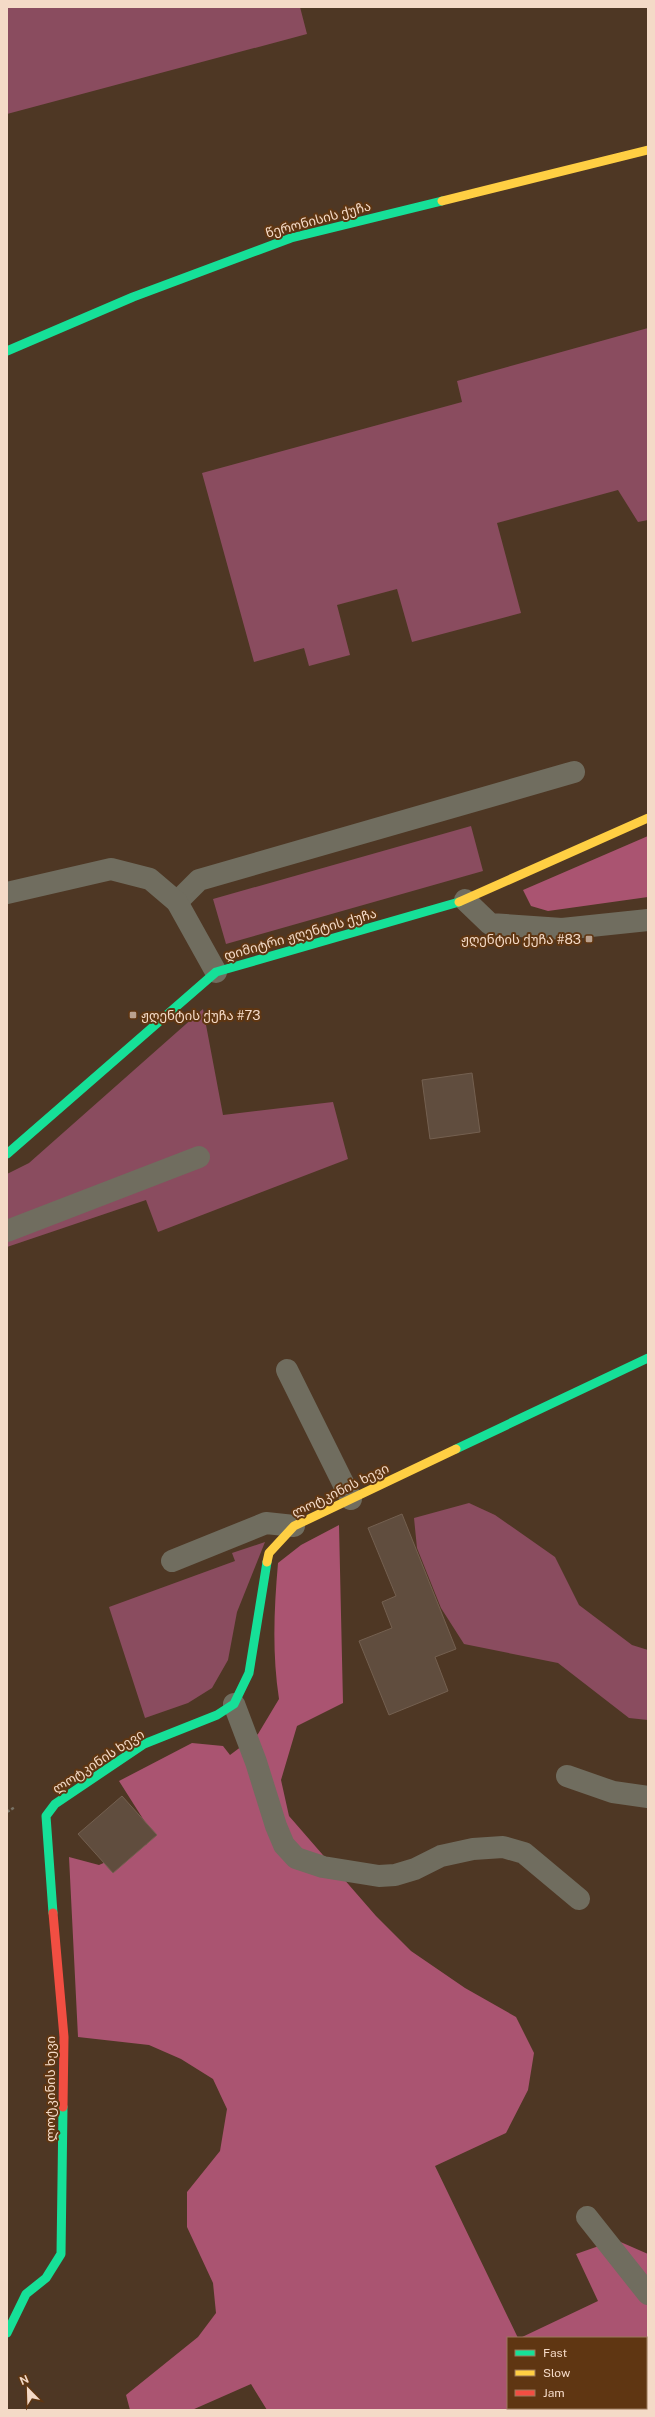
<svg xmlns="http://www.w3.org/2000/svg" width="655" height="2417" viewBox="0 0 655 2417" font-family="'Public Sans','Noto Sans Georgian',sans-serif">
  <style>
    .green { fill: #8a4c5f }
    .forest { fill: #aa5471 }
    .building { fill: #604d3e; stroke: #746050 }
    .lines { fill: none; stroke-linecap: round; stroke-linejoin: round }
    .path { stroke: #777265; stroke-width: 2.5; stroke-dasharray: 3 2; stroke-linecap: butt }
    .lane { stroke: #706d5f; stroke-width: 22 }
    .street { stroke: #706d5f; stroke-width: 22 }
    .fast { stroke: #16e098; stroke-width: 9 }
    .slow { stroke: #ffcf43; stroke-width: 9 }
    .jam { stroke: #f24e42; stroke-width: 9 }
    .poi-dot { fill: #baa18e; stroke: #5f3612; stroke-width: 1.5 }
    .labels { text-anchor: middle; stroke-width: 4; stroke-linejoin: round; paint-order: stroke }
    .street-label { font-size: 13px; fill: #f4dac7; stroke: #5f3612 }
    .poi-label { font-size: 13px; fill: #f4dac7; stroke: #5f3612; text-anchor: end }
  </style>
  <rect width="100%" height="100%" fill="#4e3724"/>
  <path class="green" d="M7 7H300L307 34 7 114Z
    M648 328V520L638 522 618 490 497 523 521 613 412 642 397 589 337 605 350 655 309 666 304 648 254 662 202 473 462 402 457 381Z
    M471 826 483 871 226 944 213 899Z
    M203 1009 223 1115 333 1102 348 1159 158 1232 146 1200 7 1247V1174L29 1163Z
    M469 1503 495 1515 555 1557 579 1605 632 1645 648 1650V1720L629 1718 558 1663 464 1644 441 1608 417 1548 414 1518Z
    M265 1542 237 1612 228 1660 212 1688 188 1703 145 1718 109 1607 235 1561 232 1553Z"/>
  <path class="forest" d="M648 836V897L548 911 531 906 523 890Z
    M339 1525 343 1703 297 1726 281 1780 289 1816 376 1916 411 1951 465 1988 516 2017 534 2053 528 2090 506 2133 435 2166 518 2338H508V2408H646V2338H520L598 2301 576 2254 616 2240 648 2254V2410H267L251 2384 192 2410H130L126 2395 198 2337 216 2313 213 2283 187 2227V2192L220 2151 227 2109 213 2079 181 2059 149 2045 78 2037 69 1857 99 1865 147 1844 145 1822 119 1781 192 1743 223 1746 230 1755 258 1734 279 1699C272 1653 274 1609 278 1563L301 1545Z"/>
  <path class="building" d="M472 1073 480 1132 430 1139 422 1080Z
    M402 1514 456 1649 435 1657 448 1691 389 1715 359 1641 392 1628 382 1602 396 1596 368 1528Z
    M122 1796 157 1835 113 1873 78 1834Z"/>
  <g class="lines">
    <path class="path" d="M7 1812 15 1807"/>
    <path class="lane" d="M177 902 199 880 574 772
      M7 1231 199 1157
      M287 1370 351 1499
      M172 1561 266 1523 294 1526
      M234 1704 256 1762 276 1826 284 1845 296 1858 323 1867 379 1876 395 1875 415 1869 441 1856 473 1849 503 1847 524 1853 579 1899
      M567 1776 613 1792 648 1797
      M587 2217 648 2294"/>
    <path class="street" d="M7 893 111 869 150 879 177 902 216 972
      M465 900 490 924 562 929 648 920"/>
    <path class="fast" d="M7 351 133 297 291 238 442 201
      M7 1154 216 972 459 902
      M456 1449 648 1358
      M53 1913 46 1816 55 1804 144 1744 217 1715 234 1704 249 1673 267 1562
      M7 2333 26 2294 46 2278 61 2254 63 2107"/>
    <path class="slow" d="M442 201 648 150
      M459 902 648 818
      M267 1562 269 1553 294 1526 456 1449"/>
    <path class="jam" d="M53 1913 64 2037 63 2107"/>
  </g>
  <g class="poi-dot">
    <rect x="585" y="935" width="8" height="8" rx="2"/>
    <rect x="129" y="1011" width="8" height="8" rx="2"/>
  </g>
  <g class="labels">
    <g class="street-label">
      <text transform="translate(318 219) rotate(-15)" y="5">წერონისის ქუჩა</text>
      <text transform="translate(300 934) rotate(-16)" y="5">დიმიტრი ჟღენტის ქუჩა</text>
      <text transform="translate(340 1490) rotate(-26)" y="5">ლოტკინის ხევი</text>
      <text transform="translate(98 1761) rotate(-33)" y="5">ლოტკინის ხევი</text>
      <text transform="translate(50 2089) rotate(-90)" y="5">ლოტკინის ხევი</text>
    </g>
    <g class="poi-label">
      <text x="581" y="944">ჟღენტის ქუჩა #83</text>
      <text x="141" y="1020" text-anchor="start">ჟღენტის ქუჩა #73</text>
    </g>
  </g>
  <rect width="655" height="2417" fill="none" stroke="#f4dac7" stroke-width="16"/>
  <rect x="507" y="2337" width="140" height="72" fill="#5f3612" stroke="#9b785a"/>
  <rect x="515" y="2350" width="20" height="6" fill="#16e098" stroke="#9b785a"/>
  <text x="543" y="2357" font-size="12" fill="#f4dac7">Fast</text>
  <rect x="515" y="2370" width="20" height="6" fill="#ffcf43" stroke="#9b785a"/>
  <text x="543" y="2377" font-size="12" fill="#f4dac7">Slow</text>
  <rect x="515" y="2390" width="20" height="6" fill="#f24e42" stroke="#9b785a"/>
  <text x="543" y="2397" font-size="12" fill="#f4dac7">Jam</text>
  <g transform="translate(28 2389) rotate(337)" stroke="#5f3612" stroke-width="3" paint-order="stroke">
  <path d="M0-3L7 15L0 10L-7 15Z" fill="#f4dac7"/>
  <text y="-6" font-size="11" font-weight="bold" text-anchor="middle" fill="#f4dac7">N</text>
  </g>
</svg>
